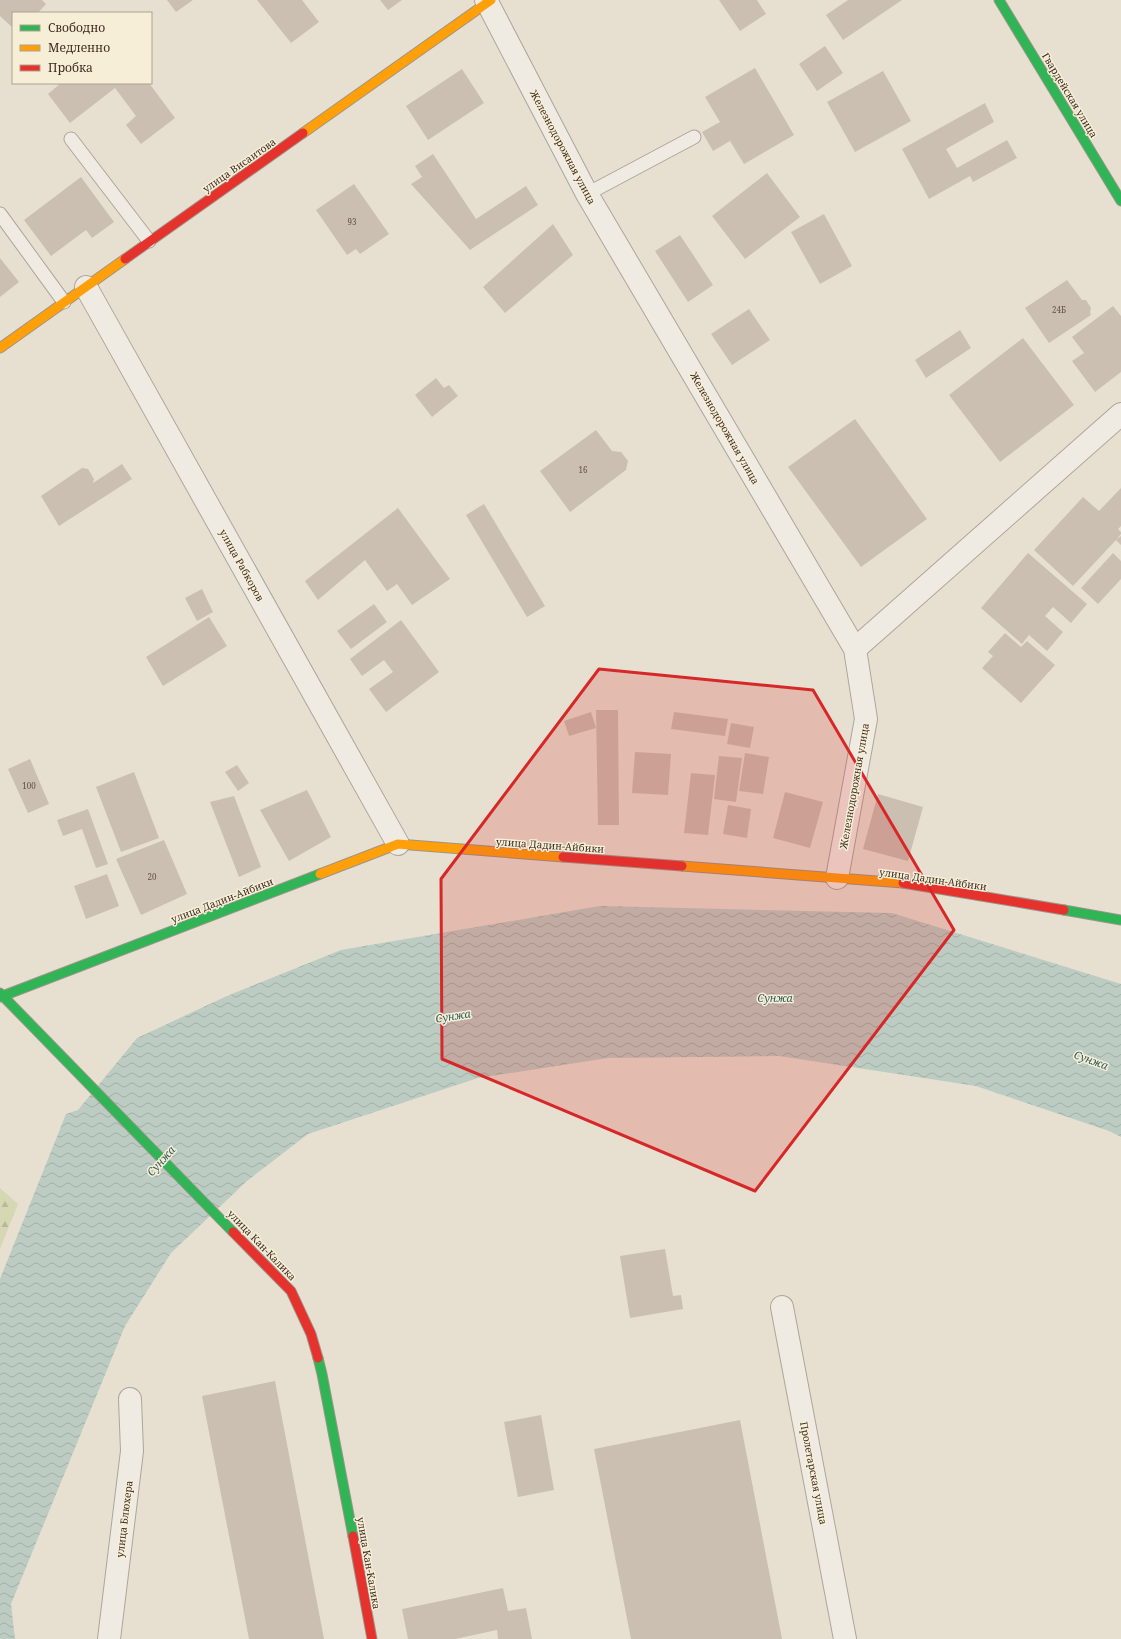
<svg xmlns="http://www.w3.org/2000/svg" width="1121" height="1639" viewBox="0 0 1121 1639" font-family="'Noto Serif',serif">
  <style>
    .forest { fill: url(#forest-firs) }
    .water { fill: url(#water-waves) }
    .building { fill: #cbbfb2 }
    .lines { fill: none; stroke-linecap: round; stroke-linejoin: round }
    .lane-casing { stroke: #ada599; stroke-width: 15 }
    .street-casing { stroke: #ada599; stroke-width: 24 }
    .fast-casing { stroke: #9c958a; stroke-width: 11 }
    .slow-casing { stroke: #9c958a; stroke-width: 11 }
    .jam-casing { stroke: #9c958a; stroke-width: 11 }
    .lane { stroke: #efebe3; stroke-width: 13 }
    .street { stroke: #efebe3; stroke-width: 22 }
    .fast { stroke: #30b455; stroke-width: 9 }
    .slow { stroke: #ff9f0a; stroke-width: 9 }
    .jam { stroke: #e5322d; stroke-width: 9 }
    .marked { fill: #d62828; fill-opacity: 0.2; stroke: #d62828; stroke-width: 3; stroke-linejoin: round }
    .labels { text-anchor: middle; stroke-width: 3; stroke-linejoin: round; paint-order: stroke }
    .number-label { font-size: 8px; fill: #605244 }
    .street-label { font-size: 10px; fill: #3d2e20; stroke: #f7eed8 }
    .water-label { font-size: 11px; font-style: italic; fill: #2f5d5a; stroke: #f7eed8 }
  </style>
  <defs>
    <pattern id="forest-firs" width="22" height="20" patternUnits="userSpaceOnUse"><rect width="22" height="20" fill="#d6d7b3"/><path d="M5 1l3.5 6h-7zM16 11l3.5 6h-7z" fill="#b9b99a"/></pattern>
    <pattern id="water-waves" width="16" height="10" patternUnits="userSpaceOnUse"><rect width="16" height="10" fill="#bcccc2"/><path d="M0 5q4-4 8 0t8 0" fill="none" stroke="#a2b0a6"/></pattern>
  </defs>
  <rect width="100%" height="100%" fill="#e7e0d1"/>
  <path class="forest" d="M0 1188 18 1204 0 1249Z"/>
  <path class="water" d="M600 906 892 913 1121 984V1137L1109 1131 976 1086 779 1056 608 1058 478 1078 308 1134 247 1181 171 1253 125 1326 11 1604 15 1639H0V1279L66 1114 78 1110 137 1038 227 996 341 950Z"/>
  <path class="building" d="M0 0H42L46 4 38 13H13V28L0 16Z
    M167 0H193L176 12Z
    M257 0H302L319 22 291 43Z
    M380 0H402L388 10Z
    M719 0H757L766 14 740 31Z
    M848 0H902L843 40 826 15Z
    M825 46 843 73 817 91 799 64Z
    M755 68 794 135 744 164 730 141 713 151 702 132 720 122 705 97Z
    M462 69 484 103 428 140 406 106Z
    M883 71 911 121 855 152 827 102Z
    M61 83H149L175 118 141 144 126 125 136 116 115 88 70 123 48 94Z
    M985 103 994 122 946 149 957 168 1007 140 1017 158 973 182 970 176 929 199 902 149Z
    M433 154 476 219 526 186 538 205 470 250 411 184 422 177 415 166Z
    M767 173 800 217 745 259 712 216Z
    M81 177 114 222 92 238 86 230 51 256 24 220Z
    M354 184 389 234 360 254 356 249 347 255 316 210Z
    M824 214 852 266 820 284 791 232Z
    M553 224 573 255 505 313 483 287Z
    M680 235 713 285 688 302 655 251Z
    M0 258 19 282 0 297Z
    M1067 280 1082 300H1086L1091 308 1090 312 1091 315 1049 343 1025 308Z
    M1113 306 1121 316V372L1095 392 1072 361 1084 353 1072 337Z
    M749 309 770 340 732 365 711 334Z
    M960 330 971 348 926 378 915 360Z
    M1023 338 1074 405 1000 462 949 395Z
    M436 378 444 388 449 385 458 396 432 417 415 395Z
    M855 419 927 519 861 567 788 467Z
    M596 430 612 451 621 452 628 461 626 470 570 512 540 471Z
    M122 464 132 479 59 526 41 496 82 468 88 469 94 479 93 483Z
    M1121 488V526L1118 529 1121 532V534L1117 539 1121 536V545L1116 540 1073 586 1034 550 1083 497 1099 511Z
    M484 504 545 606 527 617 466 515Z
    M398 508 450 579 412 605 397 584 387 591 365 560 318 600 305 581Z
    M1028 553 1087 604 1071 623 1053 607 1045 616 1063 632 1047 651 1029 635 1022 644 981 608Z
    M1113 553 1121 561V579L1098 604 1081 588Z
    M202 589 213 612 197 621 185 598Z
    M374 604 387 622 351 649 337 631Z
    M209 617 227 646 163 686 146 657Z
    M401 620 439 672 386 712 369 689 393 672 384 660 362 676 350 659Z
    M1005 633 1021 647 1027 641 1055 665 1021 703 982 668 993 656 988 652Z
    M596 710H618L619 825H598Z
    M591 712 596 728 569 736 564 721Z
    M674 712 728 719 725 736 671 729Z
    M731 723 754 727 750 748 727 744Z
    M635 752 671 754 668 795 632 793Z
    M745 753 769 757 763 794 739 791Z
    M719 756 742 758 736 802 714 799Z
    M30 759 49 804 28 813 8 769Z
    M237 765 249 783 238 791 225 772Z
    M134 772 159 838 121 852 96 787Z
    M691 773 715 775 708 835 684 833Z
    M307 790 331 837 289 861 260 810Z
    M785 792 823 802 810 848 773 838Z
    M878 794 923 807 908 861 863 849Z
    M234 796 261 867 239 877 210 802Z
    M728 805 751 809 747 838 723 834Z
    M88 809 108 864 96 868 82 829 63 836 57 820Z
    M164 840 187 894 141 915 116 859Z
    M107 874 119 906 86 919 74 886Z
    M665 1249 673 1296 681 1295 683 1309 630 1318 620 1256Z
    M275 1381 324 1639H249L202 1396Z
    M541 1415 554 1490 518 1497 504 1422Z
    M740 1420 782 1639H631L594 1449Z
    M503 1588 508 1611 526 1608 532 1639H498L497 1630 455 1639H408L402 1609Z"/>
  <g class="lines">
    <defs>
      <path id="lane" d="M71 139 149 241
        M587 194 694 137
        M0 214 64 302"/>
      <path id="street" d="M486 0 587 194 855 649 866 719 837 878
        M86 287 398 844
        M855 649 1121 414
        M782 1307 845 1639
        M109 1639 132 1451 130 1399"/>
      <path id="fast" d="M999 0 1121 201
        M1064 910 1121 920
        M0 993 233 1232
        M0 997 320 874
        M318 1358 322 1374 353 1536"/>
      <path id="slow" d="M303 133 491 0
        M0 348 125 259
        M682 866 903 883
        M320 874 398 844 563 857"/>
      <path id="jam" d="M125 259 303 133
        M563 857 682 866
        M903 883 1064 910
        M233 1232 291 1291 311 1334 318 1358
        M353 1536 372 1639"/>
    </defs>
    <use href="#lane" class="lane-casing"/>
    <use href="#street" class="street-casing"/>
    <use href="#fast" class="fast-casing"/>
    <use href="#slow" class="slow-casing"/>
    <use href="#jam" class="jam-casing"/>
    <use href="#lane" class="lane"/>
    <use href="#street" class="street"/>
    <use href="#fast" class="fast"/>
    <use href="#slow" class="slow"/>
    <use href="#jam" class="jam"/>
  </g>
  <path class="marked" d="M599 669 813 690 954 930 755 1191 442 1059 441 879Z"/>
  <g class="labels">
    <g class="number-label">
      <text x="352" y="225">93</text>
      <text x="1059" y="313">24Б</text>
      <text x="583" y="473">16</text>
      <text x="29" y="789">100</text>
      <text x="152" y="880">20</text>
    </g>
    <g class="street-label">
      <text transform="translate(1070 95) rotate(59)" y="4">Гвардейская улица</text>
      <text transform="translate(563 147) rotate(62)" y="4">Железнодорожная улица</text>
      <text transform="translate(239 165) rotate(-35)" y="4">улица Висаитова</text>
      <text transform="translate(725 428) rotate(60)" y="4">Железнодорожная улица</text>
      <text transform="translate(242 565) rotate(61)" y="4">улица Рабкоров</text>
      <text transform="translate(854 786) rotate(-80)" y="4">Железнодорожная улица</text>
      <text transform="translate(550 845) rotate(4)" y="4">улица Дадин-Айбики</text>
      <text transform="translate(933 879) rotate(8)" y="4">улица Дадин-Айбики</text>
      <text transform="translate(222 900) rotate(-21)" y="4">улица Дадин-Айбики</text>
      <text transform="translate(262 1245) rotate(46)" y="4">улица Кан-Калика</text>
      <text transform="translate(814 1473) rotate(79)" y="4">Пролетарская улица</text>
      <text transform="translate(124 1519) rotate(-83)" y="4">улица Блюхера</text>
      <text transform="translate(369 1563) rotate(80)" y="4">улица Кан-Калика</text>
    </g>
    <g class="water-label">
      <text x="775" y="1002">Сунжа</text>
      <text transform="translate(453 1016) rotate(-9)" y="4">Сунжа</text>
      <text transform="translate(1091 1060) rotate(20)" y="4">Сунжа</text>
      <text transform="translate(161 1161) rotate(-48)" y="4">Сунжа</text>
    </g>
  </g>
  <rect x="12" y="12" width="140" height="72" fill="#f7eed8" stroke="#ada18e"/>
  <rect x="20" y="25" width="20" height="6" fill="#30b455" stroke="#ada18e"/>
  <text x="48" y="32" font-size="12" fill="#3d2e20">Свободно</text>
  <rect x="20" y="45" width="20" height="6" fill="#ff9f0a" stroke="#ada18e"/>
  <text x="48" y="52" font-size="12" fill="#3d2e20">Медленно</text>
  <rect x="20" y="65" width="20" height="6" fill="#e5322d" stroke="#ada18e"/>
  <text x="48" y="72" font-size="12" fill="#3d2e20">Пробка</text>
</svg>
